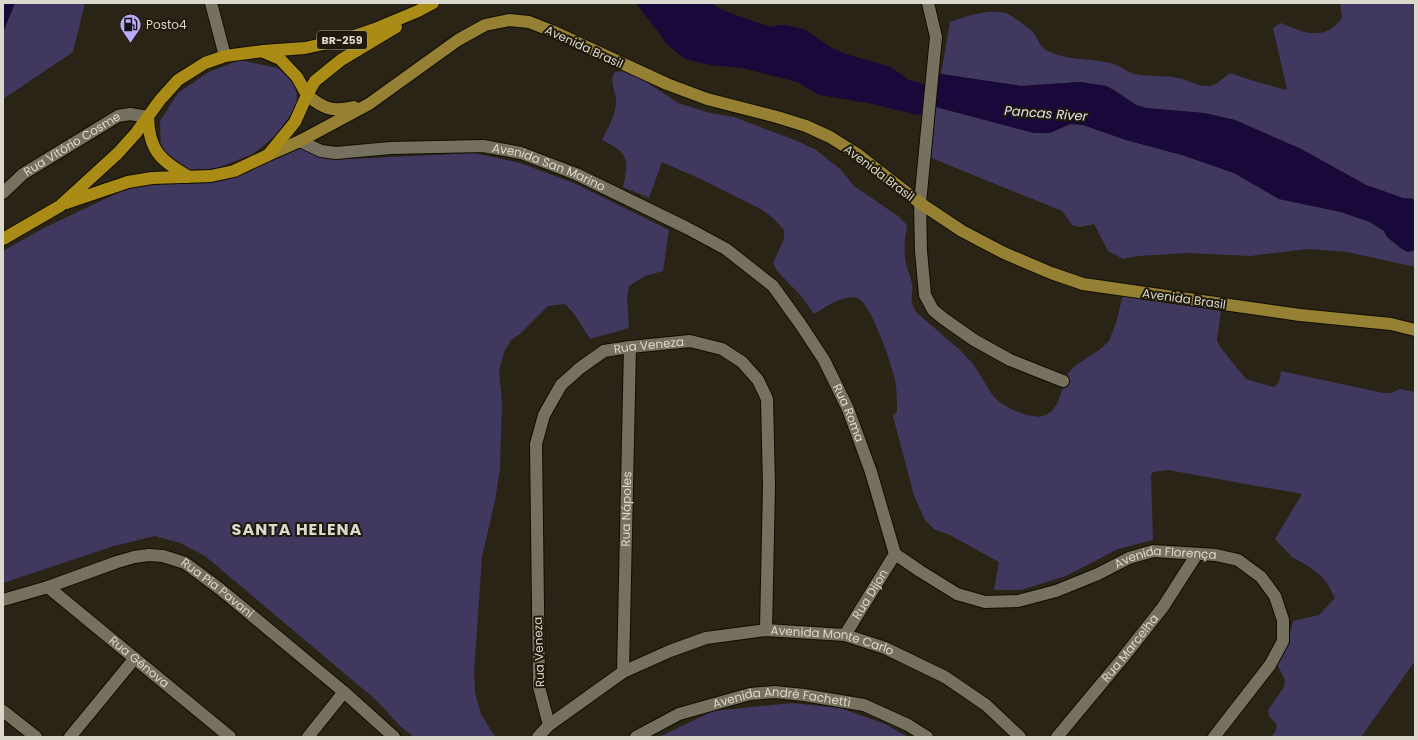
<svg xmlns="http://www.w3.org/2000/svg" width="1418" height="740" viewBox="0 0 1418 740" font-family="Poppins,sans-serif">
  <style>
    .green { fill: #40385e }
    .water { fill: #19083a }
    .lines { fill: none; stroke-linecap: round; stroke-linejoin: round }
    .minor-casing { stroke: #110d02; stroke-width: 14 }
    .major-casing { stroke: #110d02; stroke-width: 14 }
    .highway-casing { stroke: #110d02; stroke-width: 14 }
    .minor { stroke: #76705f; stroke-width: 12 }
    .major { stroke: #958033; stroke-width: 12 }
    .highway { stroke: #a98b16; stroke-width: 12 }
    .labels { text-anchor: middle; stroke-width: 4; stroke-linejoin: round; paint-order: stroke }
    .shield { fill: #1f1a0b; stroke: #a39f94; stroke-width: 1 }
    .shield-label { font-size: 11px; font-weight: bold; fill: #dbd8ce }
    .poi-label { font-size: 12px; fill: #dbd8ce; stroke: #1f1a0b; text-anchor: start }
    .street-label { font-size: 12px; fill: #dbd8ce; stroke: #1f1a0b }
    .water-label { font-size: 13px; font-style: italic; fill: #e4e2f4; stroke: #1f1a0b }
    .district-label { font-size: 16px; font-weight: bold; letter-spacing: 1px; fill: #dbd8ce; stroke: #1f1a0b }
  </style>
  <rect width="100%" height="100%" fill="#292415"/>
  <path class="green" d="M15 3H85L73 52 3 99V32Z
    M1340 3H1415V199L1403 198 1366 185 1301 149 1235 120 1204 113 1146 108 1136 105 1113 89 1080 82 1021 86 941 74 950 22C969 16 985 9 1006 13 1011 15 1032 30 1035 35 1041 44 1039 47 1050 52 1069 61 1091 58 1110 63 1119 65 1127 72 1135 74 1150 77 1164 75 1178 78 1187 79 1198 87 1207 86 1216 86 1223 78 1230 73L1257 82 1287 90 1273 28 1281 23C1304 33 1324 42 1342 18Z
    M240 60 277 68 296 81 297 104 280 132 253 154 215 169 184 170 161 151 160 121 178 93 209 72Z
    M623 71 634 74 678 103 710 113 734 117 797 141 816 150 840 169 854 186 898 216 907 225C905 238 903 251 906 263 907 270 911 277 912 284 914 298 907 298 917 313L960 350 974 365 991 393 999 402 1013 410 1027 415 1038 417 1046 415 1052 411 1058 402 1068 373 1076 365 1099 350 1109 341 1116 323 1123 295 1221 311 1217 340 1220 347 1246 379 1273 387C1280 384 1280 378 1281 371L1383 393H1391L1400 389 1415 392V661L1361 737H1271L1275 732 1277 725 1269 716 1268 710 1284 687 1285 680 1277 664 1288 641 1293 621 1319 615 1335 598 1327 583 1321 576 1308 566 1292 557 1275 539 1302 494 1168 470 1153 472 1151 475 1153 540 1118 549 1066 576 1021 590H994L999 562 948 534 935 530 925 520 914 496 893 416 897 411C897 401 897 390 895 380 892 365 871 302 857 298 843 294 825 308 814 314L801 296 777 271 773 263 784 239V230L774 219 761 209 705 181 662 162 649 198 623 187C629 159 629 153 602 140 608 127 617 114 616 99 615 90 609 80 615 72Z
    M936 107 1034 133H1050L1070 124 1083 125 1126 140 1182 155 1234 173 1279 199 1341 212 1370 222 1384 231 1387 237 1402 249 1408 252 1415 250V267L1347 252 1308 249 1250 256 1188 253 1138 256 1123 259 1108 251 1094 224 1081 227 1072 225 1062 211 929 157Z
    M293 144 316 155 350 159 474 153 520 163 576 184 669 230 663 271 645 276 629 286 627 297 629 328 590 339 575 315 565 304 548 306 520 334 511 340 504 352 499 371 502 403 500 468 495 501 482 557 474 672 475 693 481 714 490 729 496 737H414L400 726 376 700 205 556 180 543 155 536 114 546 3 583V251L46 227 128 188 195 180Z
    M792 703 840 708 885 724 908 737H659L713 711Z"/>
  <path class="water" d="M3 3H15L3 32Z
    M636 3H712L719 8 735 15 771 27 778 25H785L804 29 832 48 849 55 891 67 909 80 923 84 941 74 1021 86 1080 82 1107 86 1136 105 1146 108 1204 113 1235 120 1301 149 1366 185 1403 198 1415 199V250L1408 252 1402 249 1387 237 1384 231 1370 222 1341 212 1279 199 1234 173 1182 155 1126 140 1083 125 1070 124 1050 133H1034L936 107 918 115 868 103 819 95 797 82 743 68 710 65 685 59 668 45Z"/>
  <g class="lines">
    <defs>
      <g id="minor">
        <path d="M211 3 225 56"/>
        <path d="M928 3 936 37 920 203 921 251 925 295 933 310 944 319 974 340 1010 360 1063 381"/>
        <path id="s1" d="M300 141 321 151 336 153 390 148 483 146 521 153 576 174 687 228 726 249 773 286 801 325 824 360 848 409 871 472 895 554"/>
        <path id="s2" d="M3 193 23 174 118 116 130 114 148 117"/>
        <path id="s3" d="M895 554 920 571 957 594 985 602 1018 601 1056 591 1098 574 1129 558 1153 551 1216 555 1238 560 1261 577 1275 596 1283 620V641L1270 665 1214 737"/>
        <path id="s4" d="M48 587 230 737"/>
        <path id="s5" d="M3 600 48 587 117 562 134 557 149 555 163 556 185 563 220 589 344 692 394 737"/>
        <path id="s6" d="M845 635 895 554"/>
        <path id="s7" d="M623 672 630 347"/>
        <path d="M3 711 36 737"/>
        <path id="s8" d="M549 725 539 687 536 444 544 415 561 385 580 368 604 351 630 347 690 341 722 349 742 362 758 380 767 399 769 486 766 630"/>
        <path d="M70 737 135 658"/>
        <path d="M308 737 344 692"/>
        <path id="s9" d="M538 737 549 725 623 672 670 651 706 638 766 630 845 635 885 648 945 677 986 705 1020 737"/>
        <path id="s10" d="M636 737 679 714 750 694 775 692 804 695 864 705 908 725 927 737"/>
        <path id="s11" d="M1057 737 1122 659 1163 607 1197 554"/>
      </g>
      <path id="major" d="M307 95C324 109 332 112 354 107
        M268 155 300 141 369 104 458 40 485 25 509 20 529 22 552 31 667 84 707 99 777 117 806 126 830 137 857 154 920 203 962 231 1004 253 1051 273 1083 284 1300 315 1391 324 1415 330"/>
      <path id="highway" d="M264 52 280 59 297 77 307 95
        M148 117C149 152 161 160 189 177
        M66 203 128 182 152 178 211 176 234 171 268 155 295 122 307 95 315 81 341 60 396 27
        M3 239 60 206 118 153 136 133 160 100 178 80 205 63 225 56 263 51 305 48 346 39 375 29 418 11 433 3"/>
    </defs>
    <use href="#minor" class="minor-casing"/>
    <use href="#major" class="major-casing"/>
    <use href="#highway" class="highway-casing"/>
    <use href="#minor" class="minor"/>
    <use href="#major" class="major"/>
    <use href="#highway" class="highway"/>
  </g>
  <defs>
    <symbol id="fuel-pin" viewBox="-11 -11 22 30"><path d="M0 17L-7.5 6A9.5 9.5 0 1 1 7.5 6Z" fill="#b9abf7" stroke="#1f1a0b"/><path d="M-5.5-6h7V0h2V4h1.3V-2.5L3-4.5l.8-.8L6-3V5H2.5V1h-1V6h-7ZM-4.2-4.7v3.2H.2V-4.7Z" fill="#111"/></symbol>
  </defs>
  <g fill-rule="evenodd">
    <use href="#fuel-pin" x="118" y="12" width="25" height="34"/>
  </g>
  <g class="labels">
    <rect class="shield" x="317" y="31" width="50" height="18" rx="3"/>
    <g class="shield-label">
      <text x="342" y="44">BR-259</text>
    </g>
    <g class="poi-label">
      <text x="146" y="29">Posto4</text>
    </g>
    <g class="street-label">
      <text transform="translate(584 47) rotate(25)" y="4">Avenida Brasil</text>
      <text dy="4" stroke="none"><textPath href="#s2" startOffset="85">Rua Vitório Cosme</textPath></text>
      <text dy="4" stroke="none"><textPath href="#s1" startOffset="255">Avenida San Marino</textPath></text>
      <text transform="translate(879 173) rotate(37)" y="4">Avenida Brasil</text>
      <text transform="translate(1184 299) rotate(8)" y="4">Avenida Brasil</text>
      <text dy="4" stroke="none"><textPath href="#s8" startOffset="447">Rua Veneza</textPath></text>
      <text dy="4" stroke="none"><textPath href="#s1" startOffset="659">Rua Roma</textPath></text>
      <text dy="4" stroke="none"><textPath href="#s7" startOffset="163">Rua Nápoles</textPath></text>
      <text dy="4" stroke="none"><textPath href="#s3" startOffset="292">Avenida Florença</textPath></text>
      <text dy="4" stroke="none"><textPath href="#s5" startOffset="231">Rua Pia Pavani</textPath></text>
      <text dy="4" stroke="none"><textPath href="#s6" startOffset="48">Rua Dijon</textPath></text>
      <text dy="4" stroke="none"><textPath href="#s9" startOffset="325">Avenida Monte Carlo</textPath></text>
      <text dy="4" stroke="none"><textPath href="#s11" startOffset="115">Rua Marcelha</textPath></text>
      <text transform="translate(539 652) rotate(-92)" y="4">Rua Veneza</text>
      <text dy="4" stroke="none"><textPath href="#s4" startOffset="118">Rua Gênova</textPath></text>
      <text dy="4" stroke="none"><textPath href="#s10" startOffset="154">Avenida André Fachetti</textPath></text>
    </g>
    <g class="water-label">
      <text transform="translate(1046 113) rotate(4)" y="5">Pancas River</text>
    </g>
    <g class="district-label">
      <text x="297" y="535">SANTA HELENA</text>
    </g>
  </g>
  <rect width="1418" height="740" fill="none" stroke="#dbd8ce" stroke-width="8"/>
</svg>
